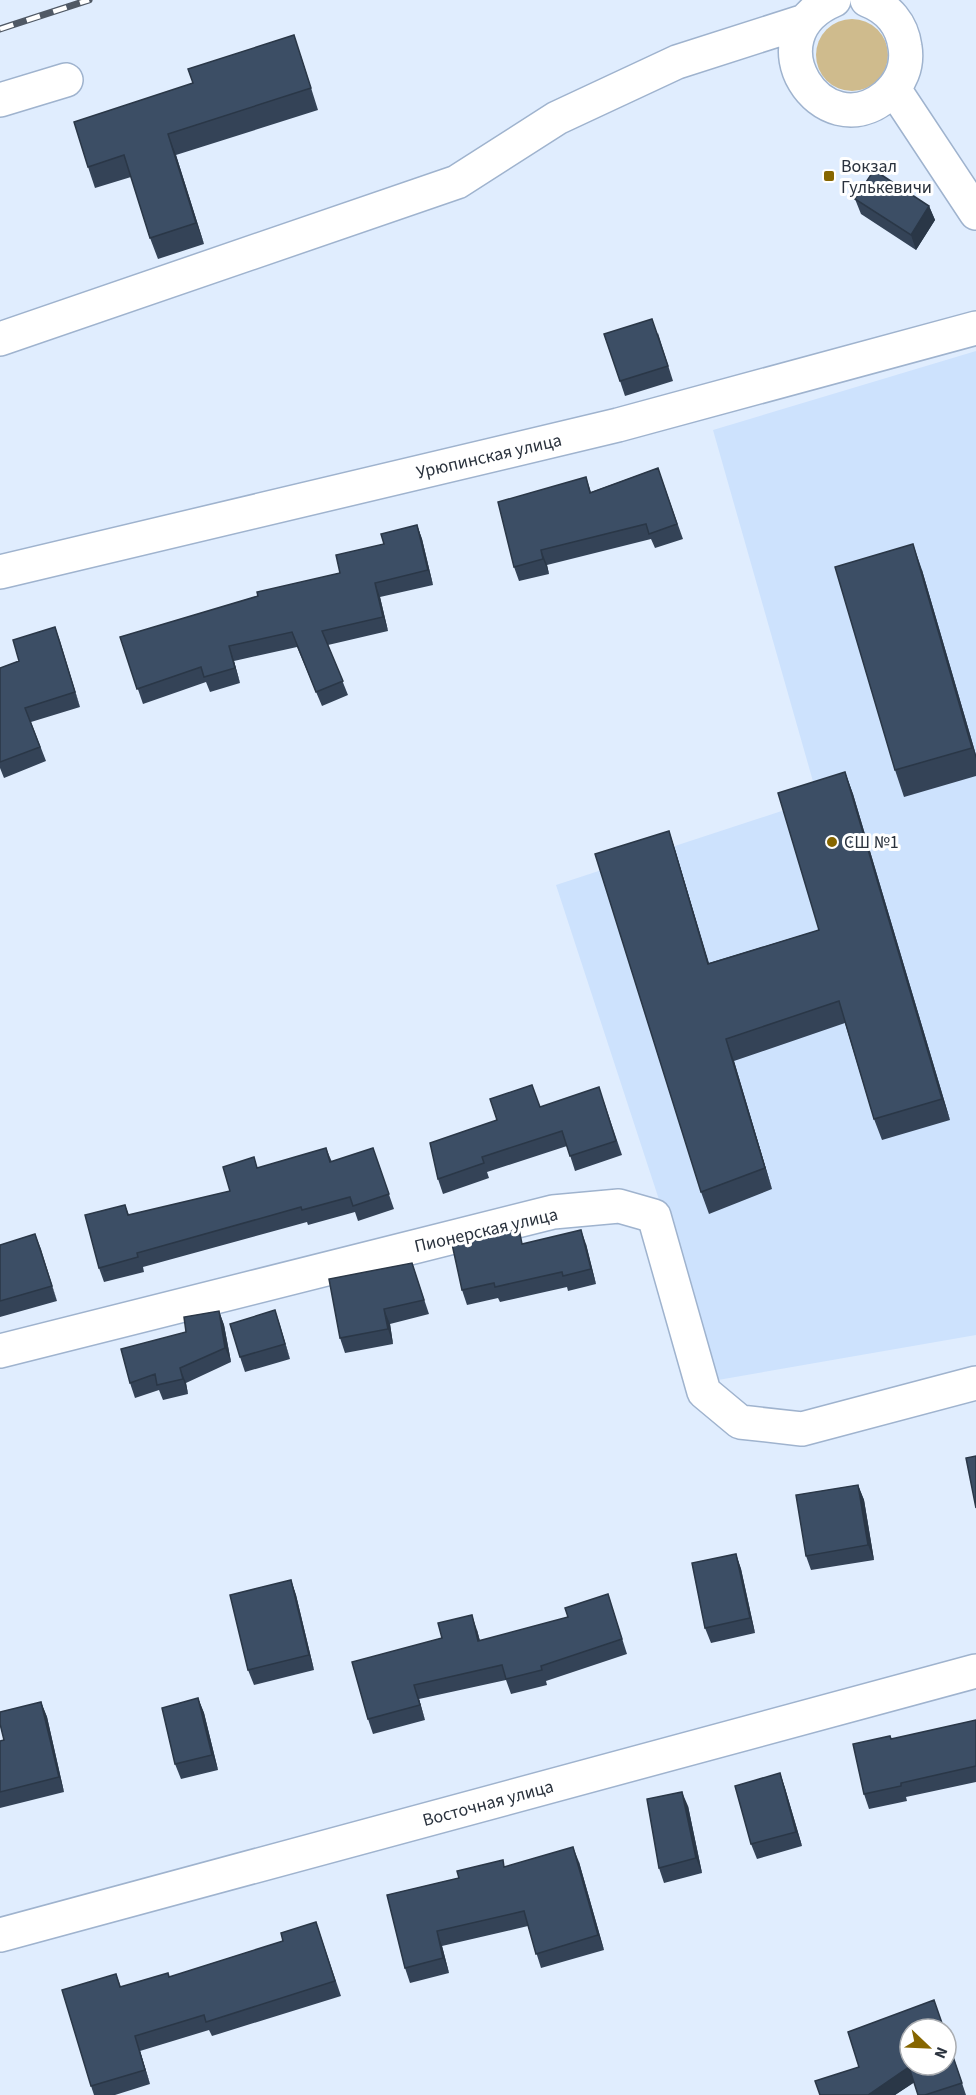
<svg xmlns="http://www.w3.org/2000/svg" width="976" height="2095" viewBox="0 0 976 2095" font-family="'Source Sans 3',sans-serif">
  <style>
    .built { fill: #cde2fd }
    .green { fill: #cfbb8d }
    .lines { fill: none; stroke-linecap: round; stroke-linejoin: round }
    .minor-casing { stroke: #9fb3ce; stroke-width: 36 }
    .minor { stroke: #fff; stroke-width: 33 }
    .rail-casing { stroke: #505965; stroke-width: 7 }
    .rail { stroke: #fff; stroke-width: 4.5; stroke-dasharray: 14; stroke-linecap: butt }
    .wall { fill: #344357 }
    .shaded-wall { fill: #2a3747 }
    .building { fill: #3c4e65; stroke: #2a3747; stroke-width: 1.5 }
    .poi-dot { fill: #866600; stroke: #fff; stroke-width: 2 }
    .labels { text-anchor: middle; stroke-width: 6; stroke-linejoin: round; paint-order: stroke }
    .poi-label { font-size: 18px; fill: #2a323d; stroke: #fff; text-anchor: start }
    .street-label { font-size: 18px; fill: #2a323d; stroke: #fff }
  </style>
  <rect width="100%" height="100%" fill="#e0edfe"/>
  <path class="built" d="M976 351V1335L718 1380 556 885 818 799 713 430Z"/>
  <path class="green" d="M816 55a36 36 0 1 1 72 0a36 36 0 1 1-72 0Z"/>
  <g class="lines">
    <defs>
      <path id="minor" d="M834 0C749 36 822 149 886 96 901 83 908 66 905 47 902 24 888 8 867 0
        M894 89 976 213
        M0 100 66 80
        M0 339 457 182 557 118 677 62 805 21
        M0 572 618 425 976 328
        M0 1351 553 1212 619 1206 654 1216 704 1392 740 1422 802 1429 976 1383
        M0 1935 976 1671"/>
    </defs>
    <use href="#minor" class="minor-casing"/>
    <use href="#minor" class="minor"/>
    <defs>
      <path id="rail" d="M0 29 89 0"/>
    </defs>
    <use href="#rail" class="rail-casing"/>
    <use href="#rail" class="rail"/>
  </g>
  <path class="wall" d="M301 56 318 110 176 155 204 244 158 259 150 238 131 177 95 188 88 167Z
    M855 199 929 206 935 220 916 250 861 214Z
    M658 333 673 381 625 396 620 381Z
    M658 468 683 539 655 548 651 539 547 565 549 574 519 581 514 567 586 477 591 492Z
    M417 525 422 539 433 585 380 597 388 631 328 645 348 695 322 706 297 647 234 661 240 683 210 692 206 682 143 704 120 637 340 573Z
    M922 570 976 755V776L904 797 895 770Z
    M55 627 80 707 31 722 46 761 4 778 0 768V668L19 661Z
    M845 772 853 794 950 1120 882 1140 874 1119 845 1023 734 1061 772 1189 709 1214 701 1192 669 831 676 853 709 963 819 930Z
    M604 1102 622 1155 575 1171 567 1146 487 1172 489 1178 443 1194 438 1179 540 1107Z
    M326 1148 332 1162 373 1148 394 1209 358 1221 355 1212 308 1225 307 1222 143 1267 144 1272 104 1282 99 1268 125 1205 129 1215 230 1191 258 1168Z
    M35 1234 57 1301 0 1317V1245Z
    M586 1244 596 1284 568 1291 567 1287 500 1302 498 1298 467 1305 462 1290Z
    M412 1263 429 1314 390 1324 393 1344 345 1353 340 1338Z
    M275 1310 290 1359 245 1372 240 1357Z
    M219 1311 224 1325 231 1362 186 1383 188 1394 163 1400 159 1390 135 1398 130 1383 186 1332Z
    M858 1485 864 1500 874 1560 811 1570 806 1556Z
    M736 1554 741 1569 755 1633 711 1643 705 1628Z
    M291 1580 296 1595 314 1670 254 1685 248 1670Z
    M608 1594 627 1654 546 1681 547 1685 511 1694 506 1680 419 1699 425 1720 373 1734 368 1719 477 1630 480 1641 568 1617Z
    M198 1698 204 1713 218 1770 181 1779 175 1764Z
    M41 1702 47 1717 64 1792 0 1808V1741L4 1740Z
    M976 1720V1782L906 1797 907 1801 869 1809 864 1794 892 1739Z
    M780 1773 785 1788 802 1846 757 1859 751 1844Z
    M688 1806 702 1873 664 1883 659 1868Z
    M579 1862 604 1950 541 1968 528 1926 442 1946 449 1973 410 1983 405 1968 387 1895 505 1867Z
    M316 1922 341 1996 212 2036 209 2030 140 2051 150 2084 115 2095H94L91 2086 116 1974 121 1987 169 1977 283 1941Z
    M946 2035 966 2095H918L914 2082 895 2095H820L859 2067Z"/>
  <path class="shaded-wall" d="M168 134 176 155 204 244 196 223Z
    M929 206 935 220 916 250 911 235Z
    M417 525 422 539 433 585 428 570Z
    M913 544 922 570 976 755V759Z
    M541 550 547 565 549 574 543 559Z
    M375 583 380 597 388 631 383 617Z
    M55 627 60 641 80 707 75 692Z
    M229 646 234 661 240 683 235 668Z
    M845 772 853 794 950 1120 942 1099Z
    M669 831 676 853 715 985 708 964Z
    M726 1039 734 1061 772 1189 765 1168Z
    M581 1230 586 1244 596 1284 591 1269Z
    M35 1234 41 1249 57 1301 52 1286Z
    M384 1309 390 1324 393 1344 388 1329Z
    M275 1310 280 1325 290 1359 285 1344Z
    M219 1311 224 1325 231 1362 225 1348Z
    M180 1368 186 1383 188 1394 183 1379Z
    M858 1485 864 1500 874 1560 868 1545Z
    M736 1554 741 1569 755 1633 750 1618Z
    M291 1580 296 1595 314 1670 309 1655Z
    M472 1615 477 1630 484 1656 478 1641Z
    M414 1685 419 1699 425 1720 420 1705Z
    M198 1698 204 1713 218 1770 212 1755Z
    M41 1702 47 1717 64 1792 59 1777Z
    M780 1773 785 1788 802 1846 796 1832Z
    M682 1792 688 1806 702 1873 696 1858Z
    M573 1847 579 1862 604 1950 598 1935Z
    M437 1931 442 1946 449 1973 443 1958Z
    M135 2036 140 2051 150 2084 145 2070Z
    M909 2067 915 2082 895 2095H868Z"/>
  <path class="building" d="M294 35 311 88 168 134 196 223 150 238 124 155 88 167 74 122 193 83 188 69Z
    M874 170 929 206 911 235 855 199Z
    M652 319 668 366 620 381 604 334Z
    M658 468 677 524 649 534 646 524 541 550 543 559 514 567 498 502 586 477 590 493Z
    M417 525 428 570 375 583 383 617 322 631 343 681 316 692 292 632 229 646 235 668 204 677 201 667 137 689 120 637 258 596 257 592 340 573 336 555 384 544 381 534Z
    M913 544 972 748 895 770 835 567Z
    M55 627 75 692 25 708 40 747 0 762V668L19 661 13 640Z
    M845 772 942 1099 874 1119 839 1001 726 1039 765 1168 701 1192 595 854 669 831 708 964 819 930 778 793Z
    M532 1085 540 1107 599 1087 616 1141 570 1156 562 1131 482 1157 484 1163 438 1179 430 1143 497 1120 490 1099Z
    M326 1148 330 1162 373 1148 389 1194 353 1206 350 1197 302 1210 301 1207 137 1253 138 1257 99 1268 85 1215 125 1205 128 1215 230 1191 223 1167 254 1157 257 1168Z
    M519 1229 522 1244 581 1230 591 1269 563 1276 562 1272 495 1287 494 1283 462 1290 452 1244Z
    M35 1234 52 1286 0 1301V1245Z
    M412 1263 424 1300 384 1309 388 1329 340 1338 329 1279Z
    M275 1310 285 1344 240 1357 230 1324Z
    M219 1311 225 1348 180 1368 183 1379 157 1385 155 1374 130 1383 121 1349 186 1332 184 1317Z
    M976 1456V1508L966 1458Z
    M858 1485 868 1545 806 1556 796 1495Z
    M736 1554 750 1618 705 1628 692 1563Z
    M291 1580 309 1655 248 1670 230 1595Z
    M608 1594 622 1639 541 1666 542 1670 506 1679 502 1665 414 1685 420 1705 368 1719 352 1662 442 1638 438 1623 472 1615 478 1641 568 1617 565 1608Z
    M198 1698 212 1755 175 1764 162 1708Z
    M41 1702 59 1777 0 1792V1741L4 1740 0 1724V1712Z
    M976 1720V1766L901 1783V1786L864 1794 853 1744 890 1736 891 1739Z
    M780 1773 796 1832 751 1844 735 1786Z
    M682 1792 696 1858 659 1868 647 1799Z
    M573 1847 598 1935 536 1954 524 1911 437 1931 443 1958 405 1968 387 1895 459 1878 457 1871 503 1860 504 1867Z
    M316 1922 335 1981 206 2022 204 2015 135 2036 145 2070 91 2086 62 1990 116 1974 120 1987 168 1973 169 1977 283 1941 281 1933Z
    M934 2000 944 2029H910V2065H946V2036L962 2083 925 2095H918L909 2067 868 2095H820L815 2081 859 2067 848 2032Z"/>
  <g class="poi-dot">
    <rect x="823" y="170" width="12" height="12" rx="3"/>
    <circle cx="832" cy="842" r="6"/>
  </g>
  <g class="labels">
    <g class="poi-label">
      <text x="841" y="172">Вокзал<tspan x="841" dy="21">Гулькевичи</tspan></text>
      <text x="844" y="848">СШ №1</text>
    </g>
    <g class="street-label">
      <text transform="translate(489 456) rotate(-13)" y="6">Урюпинская улица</text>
      <text transform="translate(486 1230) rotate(-13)" y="6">Пионерская улица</text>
      <text transform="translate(488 1803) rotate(-15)" y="6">Восточная улица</text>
    </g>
  </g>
  <g transform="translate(928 2047) rotate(113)"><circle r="28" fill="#ffffff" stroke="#aaadb1" stroke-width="1.5"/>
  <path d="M0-4.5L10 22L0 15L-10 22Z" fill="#866600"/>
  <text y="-9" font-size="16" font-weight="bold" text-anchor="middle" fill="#2a323d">N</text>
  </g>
</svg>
